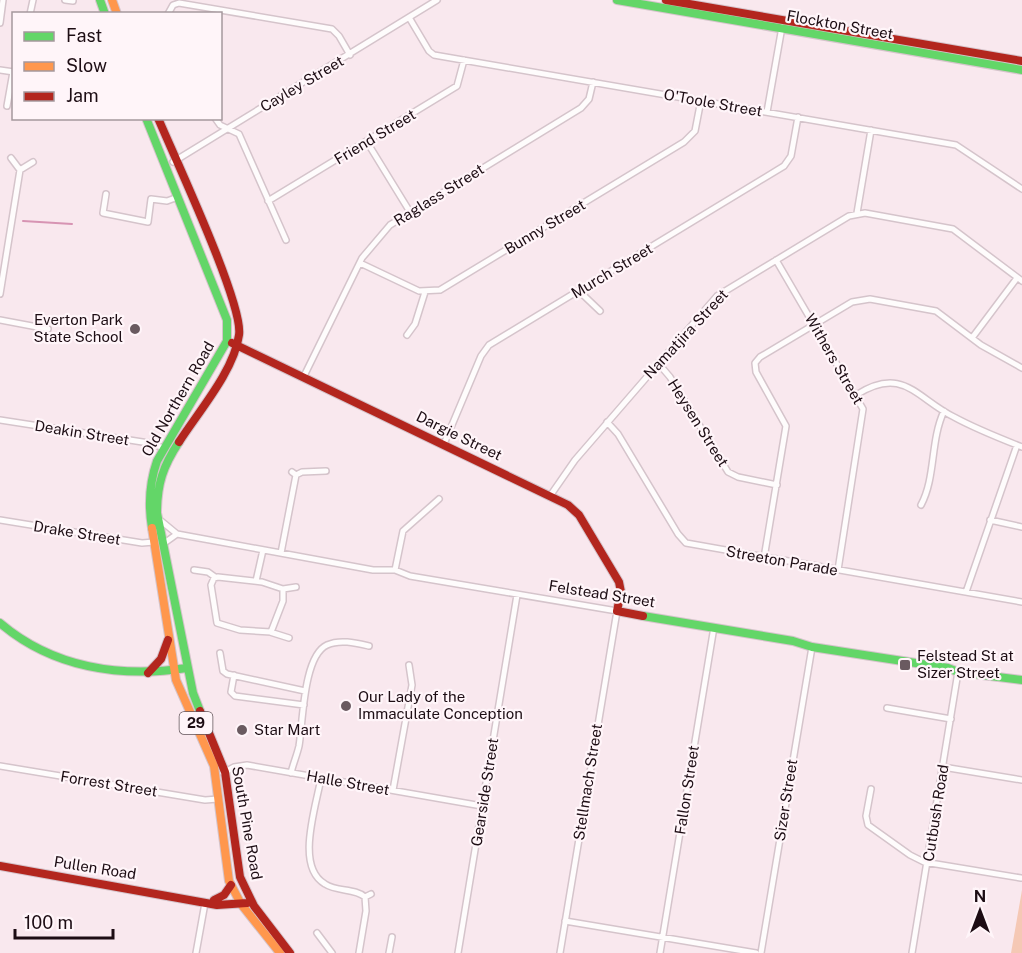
<svg xmlns="http://www.w3.org/2000/svg" width="1022" height="953" viewBox="0 0 1022 953" font-family="'Public Sans',sans-serif">
  <style>
    .green { fill: #f5c8b5 }
    .lines { fill: none; stroke-linecap: round; stroke-linejoin: round }
    .stream { stroke: #d794b3; stroke-width: 2 }
    .street-casing { stroke: #d5c4cb; stroke-width: 8 }
    .fast-casing { stroke: #d5c4cb; stroke-width: 10 }
    .slow-casing { stroke: #d5c4cb; stroke-width: 10 }
    .jam-casing { stroke: #d5c4cb; stroke-width: 10 }
    .street { stroke: #fefcfc; stroke-width: 5 }
    .fast { stroke: #63d668; stroke-width: 8 }
    .slow { stroke: #ff974d; stroke-width: 8 }
    .jam { stroke: #b3261e; stroke-width: 8 }
    .poi-dot { fill: #6a5a60; stroke: #fff5f9; stroke-width: 2 }
    .labels { text-anchor: middle; stroke-width: 4.5; stroke-linejoin: round; paint-order: stroke }
    .shield { fill: #fff5f9; stroke: #615359; stroke-width: 1.5 }
    .shield-label { font-size: 14px; font-weight: bold; fill: #1d0d14 }
    .street-label { font-size: 15px; fill: #1d0d14; stroke: #fff5f9 }
    .poi-label { font-size: 15px; fill: #1d0d14; stroke: #fff5f9; text-anchor: start }
  </style>
  <rect width="100%" height="100%" fill="#f9e8ee"/>
  <path class="green" d="M1022 890V953H1011Z"/>
  <g class="lines">
    <path class="stream" d="M23 221 72 224"/>
    <defs>
      <path id="street" d="M65 0 73 1
        M30 14 33 0
        M168 14 173 5 179 3 332 29 339 36 350 55
        M410 19 429 51 434 55 956 145 1022 189
        M0 23 3 0
        M0 70 14 72
        M7 106 13 72
        M767 112 782 27
        M215 118 220 125 239 134 286 240
        M367 142 410 212
        M11 158 20 170 33 162
        M173 162 437 0
        M106 194 103 213 148 222 151 199 167 201 178 197
        M268 201 457 86 464 60
        M857 213 871 130
        M776 260 863 409 838 570
        M360 263 419 291 440 290 684 142 695 131 701 100
        M579 291 600 311
        M0 294 20 170
        M0 320 48 329
        M407 335 415 324 425 292
        M972 338 1017 278
        M658 363 670 377 728 472 738 477 777 485
        M304 376 362 258 390 225 581 108 589 99 593 82
        M856 395C903 365 916 398 954 417 976 429 999 438 1022 447
        M0 420 149 443 164 448
        M607 422 618 434 678 534 686 543 1022 602
        M444 444 481 356 489 345 784 166 791 156 798 117
        M296 475 302 472 326 471
        M550 496 575 460 717 296 849 216 865 213 953 229 1022 281
        M921 505C936 477 930 441 944 411
        M0 520 142 543 154 542
        M160 520 177 534 373 570H395L410 576 617 611 560 953
        M990 520 1022 527
        M163 544 177 534
        M281 553 296 475 292 472
        M764 558 786 426 756 372 755 363 760 357 852 302 870 299 936 311 981 345 1022 368
        M194 570 208 572 215 577
        M395 570 403 531 439 499
        M218 577 262 582 283 589V601L271 632 240 630 217 623 211 585 214 578Z
        M256 581 263 550
        M283 589 296 587
        M966 592 1017 445
        M270 632 289 638
        M220 653 223 671 227 674 305 691
        M234 675 231 692 235 696 304 705
        M887 708 951 719
        M0 766 205 800 218 799
        M943 767 1022 780
        M223 773 234 767 247 765 482 806
        M291 773C293 764 297 755 299 746 303 723 303 656 327 645 340 639 356 643 369 646
        M321 778C316 807 295 867 325 884 337 892 355 888 365 897
        M871 789 866 816 868 825 910 855 924 862 1021 878
        M393 790 412 685 409 665
        M565 921 756 953
        M317 933 332 953
        M196 953 205 903
        M359 953 366 911 365 897 371 894
        M389 953 392 937
        M458 953 517 595
        M660 953 714 627
        M761 953 812 647
        M912 953 958 672"/>
      <path id="fast" d="M100 0 105 14
        M617 0 1022 70
        M146 118 227 320V341L157 461C149 484 148 504 152 528
        M179 442C163 466 157 484 157 513L193 693 200 711
        M643 616 793 641 812 647 948 668 958 672 1022 680
        M0 623C53 668 120 678 187 668"/>
      <path id="slow" d="M112 0 117 14
        M152 528 176 680 214 766 229 881 241 904 280 953"/>
      <path id="jam" d="M666 0 1022 61
        M158 118C174 156 244 305 239 335 234 371 199 411 179 442
        M232 343 568 505 579 515 619 582 621 592 617 611 643 616
        M148 673 161 659 168 640
        M200 711 225 772 240 877 254 906 290 953
        M0 866 217 905 247 903
        M214 900 224 895 231 885"/>
    </defs>
    <use href="#street" class="street-casing"/>
    <use href="#fast" class="fast-casing"/>
    <use href="#slow" class="slow-casing"/>
    <use href="#jam" class="jam-casing"/>
    <use href="#street" class="street"/>
    <use href="#fast" class="fast"/>
    <use href="#slow" class="slow"/>
    <use href="#jam" class="jam"/>
  </g>
  <g class="poi-dot">
    <circle cx="135" cy="329" r="6"/>
    <rect x="899" y="659" width="12" height="12" rx="3"/>
    <circle cx="346" cy="706" r="6"/>
    <circle cx="242" cy="730" r="6"/>
  </g>
  <g class="labels">
    <rect class="shield" x="179.5" y="712" width="33" height="22" rx="4.5"/>
    <g class="shield-label">
      <text x="196" y="728">29</text>
    </g>
    <g class="street-label">
      <text transform="translate(840 25) rotate(10)" y="5">Flockton Street</text>
      <text transform="translate(302 84) rotate(-31)" y="5">Cayley Street</text>
      <text transform="translate(713 103) rotate(10)" y="5">O'Toole Street</text>
      <text transform="translate(375 137) rotate(-31)" y="5">Friend Street</text>
      <text transform="translate(439 195) rotate(-32)" y="5">Raglass Street</text>
      <text transform="translate(545 227) rotate(-31)" y="5">Bunny Street</text>
      <text transform="translate(612 271) rotate(-31)" y="5">Murch Street</text>
      <text transform="translate(686 334) rotate(-47)" y="5">Namatjira Street</text>
      <text transform="translate(834 359) rotate(60)" y="5">Withers Street</text>
      <text transform="translate(178 399) rotate(-60)" y="5">Old Northern Road</text>
      <text transform="translate(698 423) rotate(58)" y="5">Heysen Street</text>
      <text transform="translate(82 433) rotate(9)" y="5">Deakin Street</text>
      <text transform="translate(459 436) rotate(26)" y="5">Dargie Street</text>
      <text transform="translate(77 533) rotate(9)" y="5">Drake Street</text>
      <text transform="translate(782 561) rotate(10)" y="5">Streeton Parade</text>
      <text transform="translate(602 594) rotate(9)" y="5">Felstead Street</text>
      <text transform="translate(588 782) rotate(-81)" y="5">Stellmach Street</text>
      <text transform="translate(348 783) rotate(10)" y="5">Halle Street</text>
      <text transform="translate(109 784) rotate(9)" y="5">Forrest Street</text>
      <text transform="translate(687 790) rotate(-81)" y="5">Fallon Street</text>
      <text transform="translate(485 792) rotate(-81)" y="5">Gearside Street</text>
      <text transform="translate(786 800) rotate(-81)" y="5">Sizer Street</text>
      <text transform="translate(936 813) rotate(-81)" y="5">Cutbush Road</text>
      <text transform="translate(247 823) rotate(80)" y="5">South Pine Road</text>
      <text transform="translate(95 868) rotate(9)" y="5">Pullen Road</text>
    </g>
    <g class="poi-label">
      <text x="123" y="325" text-anchor="end">Everton Park<tspan x="123" dy="17">State School</tspan></text>
      <text x="917" y="661">Felstead St at<tspan x="917" dy="17">Sizer Street</tspan></text>
      <text x="358" y="702">Our Lady of the<tspan x="358" dy="17">Immaculate Conception</tspan></text>
      <text x="254" y="735">Star Mart</text>
    </g>
  </g>
  <rect x="12" y="12" width="210" height="108" fill="#fff5f9" stroke="#a5989d" stroke-width="1.5"/>
  <rect x="24" y="32" width="30" height="9" fill="#63d668" stroke="#a5989d" stroke-width="1.5"/>
  <text x="66" y="42" font-size="18" fill="#1d0d14">Fast</text>
  <rect x="24" y="62" width="30" height="9" fill="#ff974d" stroke="#a5989d" stroke-width="1.5"/>
  <text x="66" y="72" font-size="18" fill="#1d0d14">Slow</text>
  <rect x="24" y="92" width="30" height="9" fill="#b3261e" stroke="#a5989d" stroke-width="1.5"/>
  <text x="66" y="102" font-size="18" fill="#1d0d14">Jam</text>
  <g transform="translate(980 911)" stroke="#fff5f9" stroke-width="4.5" paint-order="stroke">
  <path d="M0-4.5L10 22L0 15L-10 22Z" fill="#1d0d14"/>
  <text y="-9" font-size="16" font-weight="bold" text-anchor="middle" fill="#1d0d14">N</text>
  </g>
  <path d="M15 929v9h98v-9" fill="none" stroke="#1d0d14" stroke-width="3"/>
  <text x="24" y="929" font-size="18" fill="#1d0d14" stroke="#fff5f9" stroke-width="4.5" paint-order="stroke">100 m</text>
</svg>
